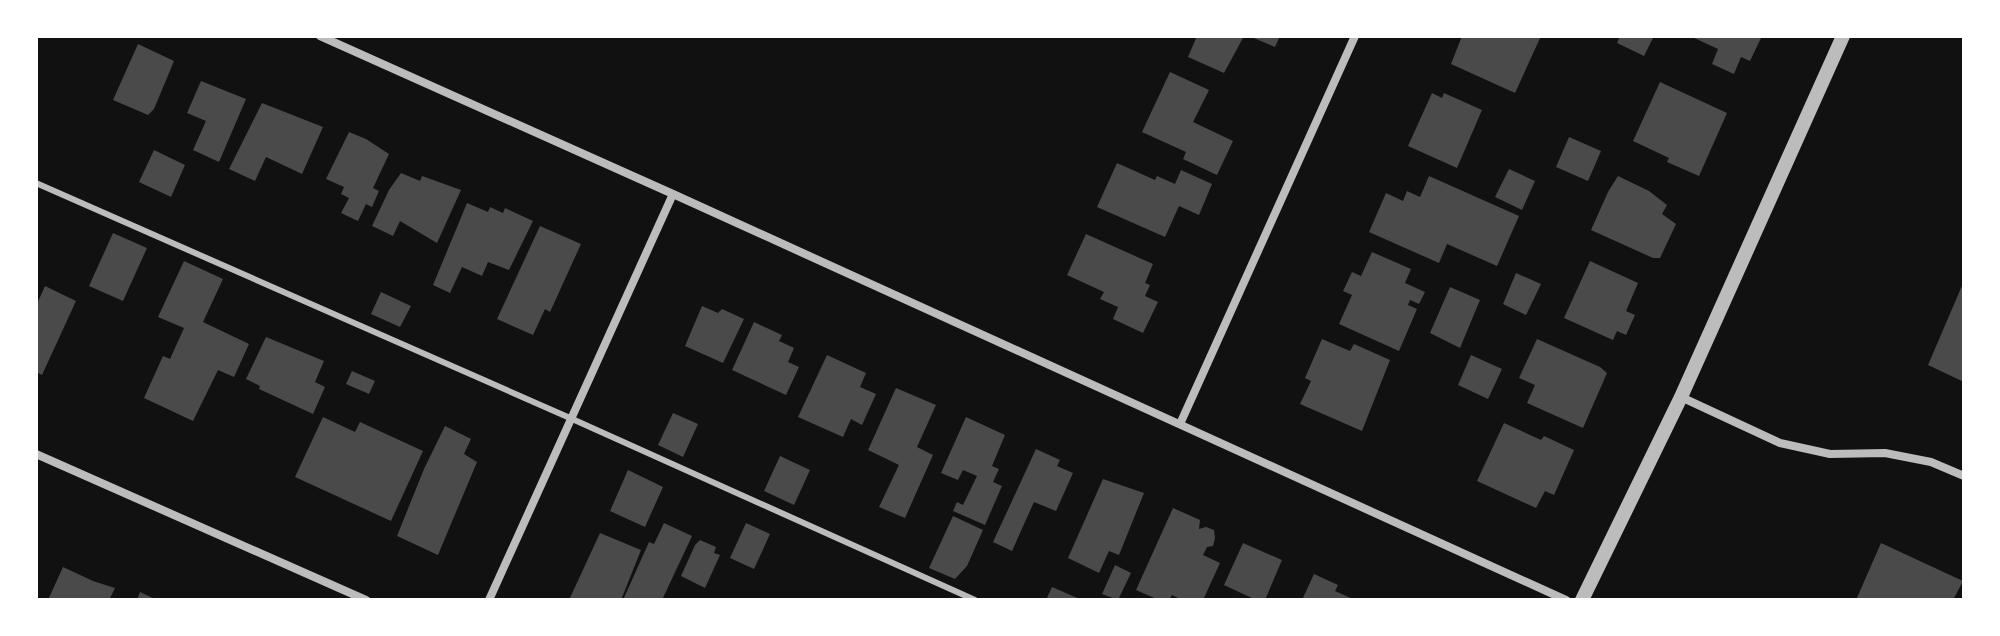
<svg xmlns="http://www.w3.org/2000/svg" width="2000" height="636" viewBox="0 0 2000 636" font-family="Figtree,sans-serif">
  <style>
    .building { fill: #4a4a4a }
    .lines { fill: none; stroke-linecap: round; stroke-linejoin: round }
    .service { stroke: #bcbcbc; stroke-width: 6 }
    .minor { stroke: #bcbcbc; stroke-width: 8 }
    .tertiary { stroke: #bcbcbc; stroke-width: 14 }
  </style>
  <rect width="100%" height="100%" fill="#111"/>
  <path class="building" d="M1197 36H1244L1224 73 1188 57Z
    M1249 36H1280L1275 47Z
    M1462 36H1541L1515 93 1451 64Z
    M1620 36H1654L1644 56 1617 43Z
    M1690 36H1762L1750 61 1741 57 1734 74 1712 64 1718 49Z
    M138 44 174 61 154 109 148 115 113 100Z
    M1170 72 1209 90 1193 122 1233 141 1217 175 1183 159 1186 152 1142 132Z
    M201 81 246 99 219 162 193 150 206 121 187 113Z
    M1660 82 1727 113 1699 176 1667 162 1669 158 1633 141Z
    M1432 93 1442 98 1444 93 1482 110 1457 168 1408 146Z
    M262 103 323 127 302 174 266 157 255 181 229 169Z
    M349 132 366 139 389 154 373 188 379 191 372 207 366 204 358 221 341 213 349 198 341 194 344 187 326 179Z
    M1569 137 1601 151 1588 181 1556 167Z
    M154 150 185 165 171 197 139 182Z
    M1117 163 1155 180 1157 176 1175 184 1181 170 1212 184 1199 215 1179 206 1165 237 1097 207Z
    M1509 169 1535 181 1522 210 1495 197Z
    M401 173 420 181 422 176 461 190 437 243 400 221 393 236 372 226 389 190Z
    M1429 176 1519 216 1497 266 1447 244 1439 263 1369 232 1386 193 1403 201 1407 191 1420 197Z
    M1618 176 1649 191 1667 205 1662 214 1676 224 1660 258H1653L1591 230 1608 192Z
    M467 203 488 212 490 207 503 213 505 208 533 221 509 270 488 262 482 276 462 267 450 293 433 285Z
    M540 226 581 244 550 312 545 309 533 335 497 319Z
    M113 233 147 248 123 301 89 286Z
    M1086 234 1153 264 1145 283 1150 285 1145 296 1158 302 1143 333 1113 319 1118 307 1100 299 1104 292 1067 275Z
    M1372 252 1411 269 1405 283 1425 292 1419 304 1410 300 1408 305 1417 309 1399 351 1339 324 1352 295 1343 291 1352 272 1361 276Z
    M184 261 223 279 203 322 249 344 234 377 218 370 193 421 144 398 163 356 170 359 184 328 158 317Z
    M1590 261 1638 283 1626 311 1635 315 1626 335 1617 331 1613 340 1564 318Z
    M1516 273 1541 284 1526 315 1503 304Z
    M1964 281V382L1928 365Z
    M45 286 76 301 42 375 36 372V306Z
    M1450 287 1480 300 1460 348 1430 333Z
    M381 292 411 306 400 327 371 314Z
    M702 306 718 313 722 309 744 319 723 363 685 346Z
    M754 322 782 335 779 341 794 348 788 362 799 367 786 395 732 370Z
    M266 337 324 361 315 382 325 387 313 414 259 389 260 386 246 379Z
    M1322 339 1350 351 1354 344 1390 360 1362 431 1300 404 1311 381 1305 378Z
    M1537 339 1600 367 1607 373 1583 428 1527 403 1535 385 1519 378Z
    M827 355 866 373 860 387 876 394 862 425 851 419 843 437 798 417Z
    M1471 355 1502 369 1488 399 1458 385Z
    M352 371 375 381 369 394 346 384Z
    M896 388 936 405 917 447 933 455 905 518 879 507 899 465 868 450Z
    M673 413 698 424 683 457 658 445Z
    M323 417 355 432 360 422 423 451 391 521 295 477Z
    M966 417 1005 435 992 466 999 469 993 482 1002 486 985 525 953 511 957 502 963 505 977 476 963 470 958 480 941 473Z
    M1504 423 1541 440 1544 436 1574 450 1554 495 1545 491 1536 508 1477 481Z
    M445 426 471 439 464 454 477 462 438 555 397 536 424 469Z
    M1036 449 1060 460 1057 466 1073 473 1056 511 1034 502 1012 551 993 542Z
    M780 456 810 470 794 505 764 491Z
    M628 470 663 487 645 527 610 511Z
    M1103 479 1144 493 1119 555 1109 551 1099 573 1068 558Z
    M1173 508 1200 520 1199 529 1206 527 1214 530 1215 538 1213 546 1207 547 1203 555 1220 563 1203 600H1182L1172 595 1169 600H1159L1136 590Z
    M953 516 983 530 967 566 955 579 929 568Z
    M664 523 692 536 662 600H623L649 542 654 544Z
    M746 523 770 534 754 569 730 558Z
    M600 533 641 550 621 600H569Z
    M700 540 716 547 714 553 720 555 705 588 681 576 695 545Z
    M1243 543 1282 560 1265 600H1256L1224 585Z
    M1881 543 1963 581 1953 600H1856Z
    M1115 565 1131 573 1118 600 1102 594Z
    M63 567 93 581 115 588 109 600H48Z
    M1314 574 1338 585 1335 591 1355 600H1302Z
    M1052 587 1082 600H1046Z
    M140 592 157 600H137Z"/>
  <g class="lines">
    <path class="service" d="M36 183 570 418 975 600"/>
    <path class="minor" d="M320 36 673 194 1566 600
      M1681 397 1780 443 1830 454 1885 453 1931 462 1964 476
      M1180 424 1355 36
      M36 454 366 600
      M489 600 673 194"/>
    <path class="tertiary" d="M1582 600 1681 397 1843 36"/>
  </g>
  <rect width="2000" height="636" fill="none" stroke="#ffffff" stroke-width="76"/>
</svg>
